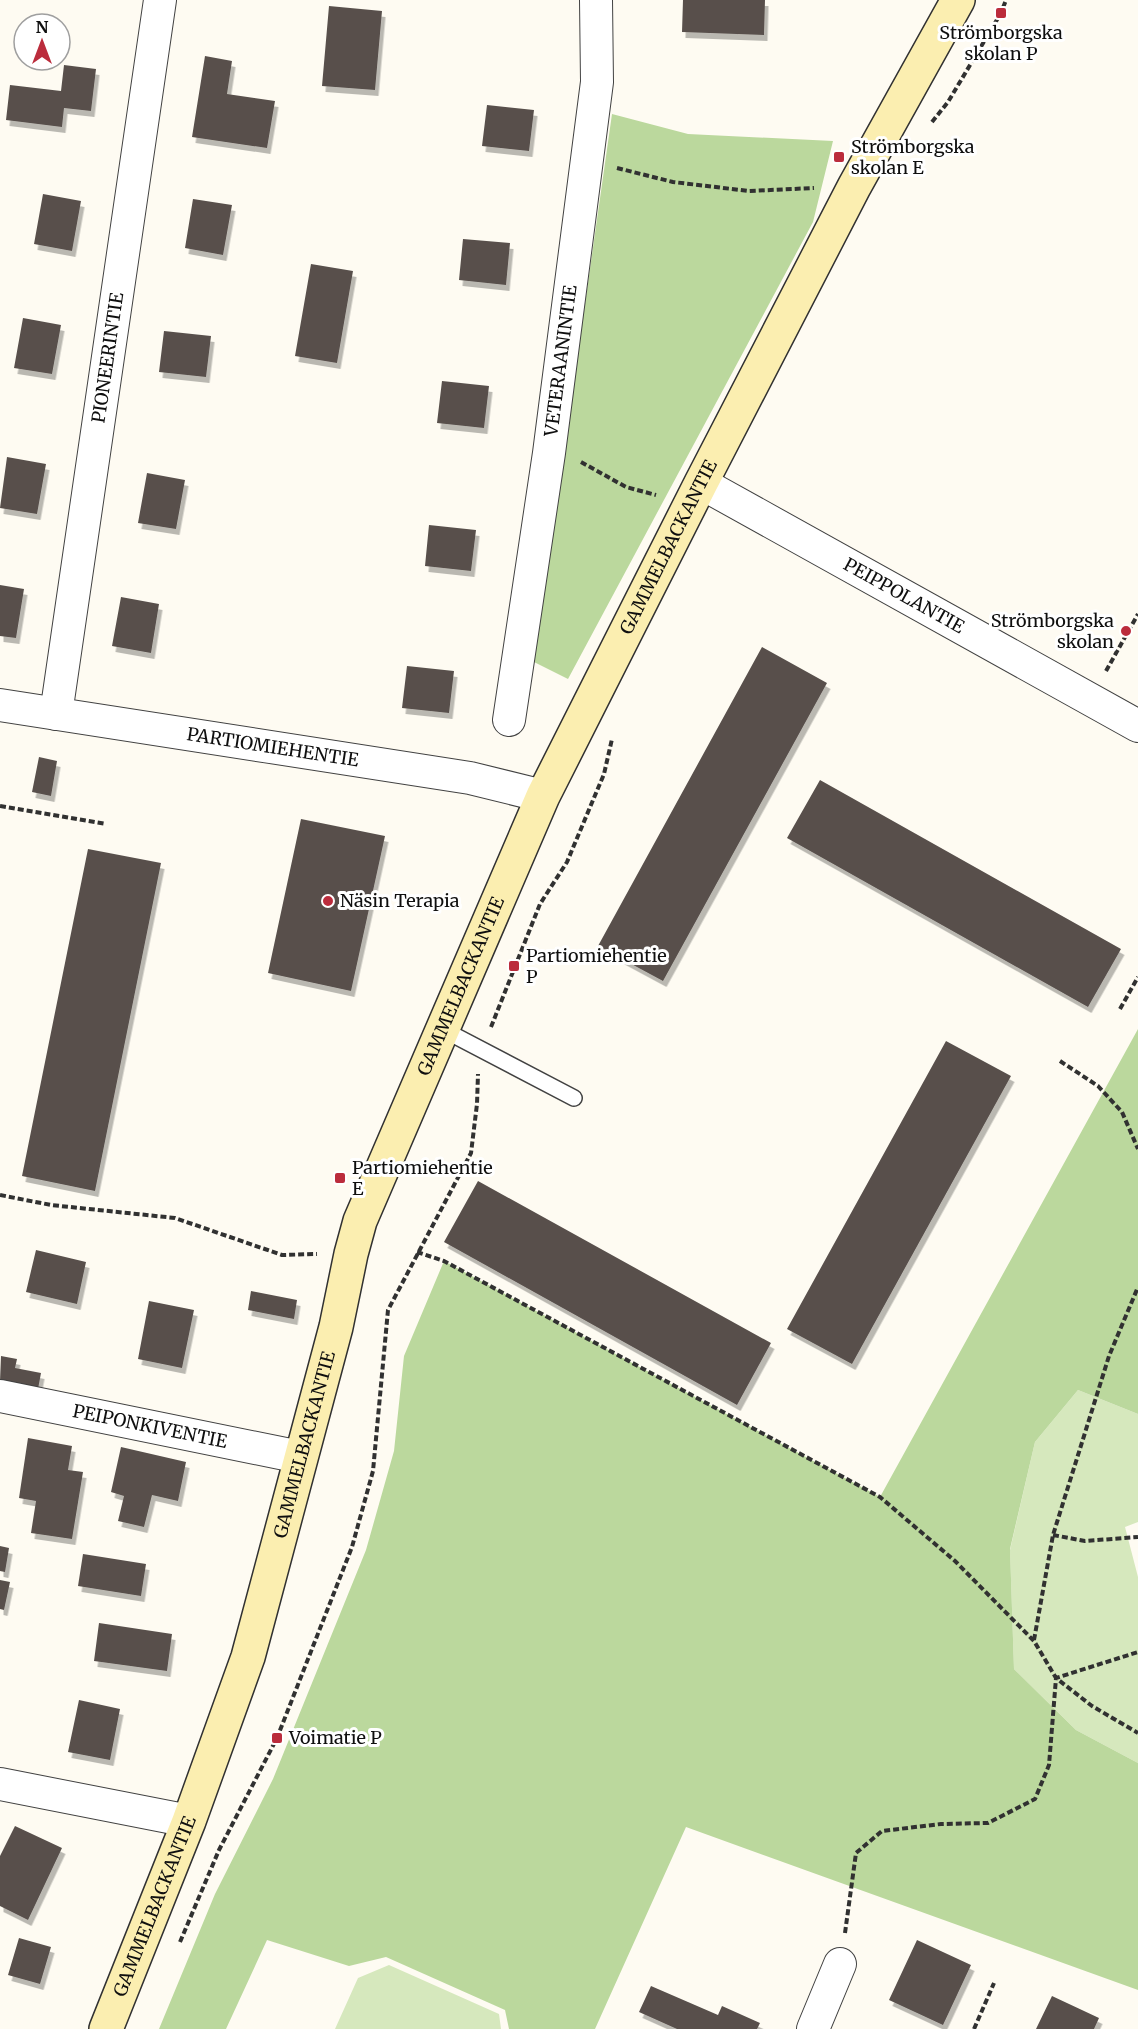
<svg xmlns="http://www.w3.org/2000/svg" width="1138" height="2029" viewBox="0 0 1138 2029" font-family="Merriweather,serif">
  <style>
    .green { fill: #d6e8bd }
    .forest { fill: #bbd89d }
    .building { fill: #58504c; filter: url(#shadow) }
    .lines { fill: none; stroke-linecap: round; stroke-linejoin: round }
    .lane-casing { stroke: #424242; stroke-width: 18 }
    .street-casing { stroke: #424242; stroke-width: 34 }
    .secondary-casing { stroke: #313131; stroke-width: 36 }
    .path { stroke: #313131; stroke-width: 4; stroke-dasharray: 6 3; stroke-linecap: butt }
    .lane { stroke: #fff; stroke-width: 15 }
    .street { stroke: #fff; stroke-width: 32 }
    .secondary { stroke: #fbeeb0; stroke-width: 33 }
    .poi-dot { fill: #bb2c3c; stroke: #fff; stroke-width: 2 }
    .labels { text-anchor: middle; stroke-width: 6; stroke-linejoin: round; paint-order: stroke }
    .poi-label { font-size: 18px; fill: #0f0f0f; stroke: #fff; text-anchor: start }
    .street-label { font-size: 18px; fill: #0f0f0f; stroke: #fff }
  </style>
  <defs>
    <filter id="shadow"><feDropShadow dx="3.5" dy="6" stdDeviation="0" flood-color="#0004"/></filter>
  </defs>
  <rect width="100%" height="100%" fill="#fefbf2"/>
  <path class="green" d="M1078 1390 1138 1414V1522L1125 1527 1138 1577V1763L1076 1730 1014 1669 1010 1550 1035 1442Z
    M389 1965 499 2014 501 2029H335L358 1978Z"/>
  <path class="forest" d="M612 114 688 134 833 141 813 222 568 679 534 662Z
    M1138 1029V1414L1078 1390 1035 1442 1010 1549 1014 1669 1076 1730 1138 1763V1990L686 1827 595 2029H509L505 2010 386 1957 349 1966 267 1940 226 2029H159L215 1894 273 1779 366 1550 394 1451 404 1356 444 1261 880 1497Z"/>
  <path class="building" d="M683 0H765L764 35 682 32Z
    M329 6 382 11 375 90 322 86Z
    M205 56 232 61 227 94 275 101 267 148 192 137Z
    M64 65 96 69 91 111 64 108 62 127 6 120 10 85 61 91Z
    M487 105 534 110 529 151 482 146Z
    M43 194 81 201 72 251 34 244Z
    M193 199 232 205 223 255 185 248Z
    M463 239 510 243 506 285 459 280Z
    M311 264 353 271 337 363 295 356Z
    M23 318 61 325 52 374 14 368Z
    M164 331 211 336 206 377 159 372Z
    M442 381 489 386 484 428 437 423Z
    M7 457 46 464 37 514 0 508Z
    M147 473 185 480 176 529 138 523Z
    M429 525 476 530 471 571 425 566Z
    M0 585 24 589 16 638 0 636Z
    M121 597 159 604 151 653 112 646Z
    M762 647 827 683 663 981 598 946Z
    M407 666 454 671 449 713 402 708Z
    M39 757 57 761 51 796 32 792Z
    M820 780 1121 949 1088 1007 787 838Z
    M301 819 385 836 351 991 268 973Z
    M88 849 161 863 95 1191 22 1176Z
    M946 1041 1011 1076 852 1364 787 1329Z
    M478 1181 771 1343 737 1405 444 1242Z
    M36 1250 86 1262 77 1304 26 1292Z
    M251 1291 297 1300 294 1319 248 1310Z
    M149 1301 194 1310 182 1368 138 1359Z
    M1 1356 17 1359 15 1368 41 1373 38 1389 0 1381Z
    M28 1438 72 1446 68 1470 83 1472 72 1539 31 1533 36 1501 19 1498Z
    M121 1447 186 1462 178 1501 152 1495 144 1527 118 1521 124 1496 111 1492Z
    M0 1546 9 1548 5 1572 0 1571Z
    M83 1554 146 1564 141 1596 78 1586Z
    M0 1580 10 1582 4 1610 0 1609Z
    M99 1623 172 1634 167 1671 94 1661Z
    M79 1700 120 1709 110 1760 68 1752Z
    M15 1826 62 1848 28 1920 0 1906V1856Z
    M19 1938 51 1947 40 1984 8 1975Z
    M917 1940 971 1965 943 2025 889 2000Z
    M651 1986 718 2015 722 2006 760 2023 757 2029H677L639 2012Z
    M1052 1996 1099 2018 1094 2029H1036Z"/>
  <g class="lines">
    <defs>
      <path id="lane" d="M444 1030 574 1098"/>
      <g id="street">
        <path id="s1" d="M701 483 1138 726"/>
        <path id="s2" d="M0 705 470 778 543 796"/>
        <path id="s3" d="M56 714 160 0"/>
        <path id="s4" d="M509 720 549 453 597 82 596 0"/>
        <path id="s5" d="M0 1396 300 1457"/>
        <path d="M0 1784 189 1821"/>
        <path d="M813 2029 840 1964"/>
      </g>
      <g id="secondary">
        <path id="s6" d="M106 2029 189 1821 248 1657 336 1327 351 1254 360 1221 543 796 701 483 854 187 958 0"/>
      </g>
    </defs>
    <use href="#lane" class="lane-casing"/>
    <use href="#street" class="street-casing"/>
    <use href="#secondary" class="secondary-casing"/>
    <path class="path" d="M932 122 948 102 1001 13 1006 0
      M617 168 673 182 749 191 814 188
      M581 462 626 487 656 495
      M1106 671 1138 614
      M0 806 106 824
      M1120 1009 1138 977
      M491 1027 540 904 567 862 604 774 612 739
      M1060 1061 1098 1086 1122 1112 1138 1149
      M0 1195 51 1205 175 1218 282 1255 317 1254
      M417 1252 444 1261 880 1497 955 1561 1034 1641 1056 1678 1092 1706 1138 1733
      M1053 1535 1085 1541 1138 1537
      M1034 1640 1053 1535 1109 1356 1138 1287
      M845 1933 856 1853 882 1831 941 1824 988 1823 1035 1799 1049 1765 1056 1678 1138 1652
      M180 1942 219 1850 277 1738 352 1547 373 1471 388 1310 471 1153 477 1104 478 1074
      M974 2029 994 1983"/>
    <use href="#lane" class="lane"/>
    <use href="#street" class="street"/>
    <use href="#secondary" class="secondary"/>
  </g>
  <g class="poi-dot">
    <rect x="995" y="7" width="12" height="12" rx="3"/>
    <rect x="833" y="151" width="12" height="12" rx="3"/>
    <circle cx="1126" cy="631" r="6"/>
    <circle cx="328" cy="901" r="6"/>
    <rect x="508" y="960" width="12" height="12" rx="3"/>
    <rect x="334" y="1172" width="12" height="12" rx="3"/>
    <rect x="271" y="1732" width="12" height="12" rx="3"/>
  </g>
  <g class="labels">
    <g class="poi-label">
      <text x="1001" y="39" text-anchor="middle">Strömborgska<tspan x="1001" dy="21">skolan P</tspan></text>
      <text x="851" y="153">Strömborgska<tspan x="851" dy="21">skolan E</tspan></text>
      <text x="1114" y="627" text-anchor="end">Strömborgska<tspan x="1114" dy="21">skolan</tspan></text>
      <text x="340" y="907">Näsin Terapia</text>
      <text x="526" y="962">Partiomiehentie<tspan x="526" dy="21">P</tspan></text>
      <text x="352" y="1174">Partiomiehentie<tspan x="352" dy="21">E</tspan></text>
      <text x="289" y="1744">Voimatie P</text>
    </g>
    <g class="street-label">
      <text dy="6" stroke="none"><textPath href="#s3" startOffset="360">PIONEERINTIE</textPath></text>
      <text dy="6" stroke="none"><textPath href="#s4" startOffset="363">VETERAANINTIE</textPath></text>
      <text dy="6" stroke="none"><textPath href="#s6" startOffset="1590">GAMMELBACKANTIE</textPath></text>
      <text dy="6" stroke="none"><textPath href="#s1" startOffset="232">PEIPPOLANTIE</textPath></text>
      <text dy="6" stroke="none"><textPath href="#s2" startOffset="276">PARTIOMIEHENTIE</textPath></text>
      <text dy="6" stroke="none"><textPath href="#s6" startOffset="1104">GAMMELBACKANTIE</textPath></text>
      <text dy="6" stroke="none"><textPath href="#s5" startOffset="153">PEIPONKIVENTIE</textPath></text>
      <text dy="6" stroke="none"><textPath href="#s6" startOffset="618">GAMMELBACKANTIE</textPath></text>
      <text dy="6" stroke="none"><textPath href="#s6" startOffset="132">GAMMELBACKANTIE</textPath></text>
    </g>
  </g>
  <g transform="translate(42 42)"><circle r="28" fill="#ffffff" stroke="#9f9f9f" stroke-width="1.5"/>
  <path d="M0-4.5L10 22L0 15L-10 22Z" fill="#bb2c3c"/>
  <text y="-9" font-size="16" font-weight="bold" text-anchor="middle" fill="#0f0f0f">N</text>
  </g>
</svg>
